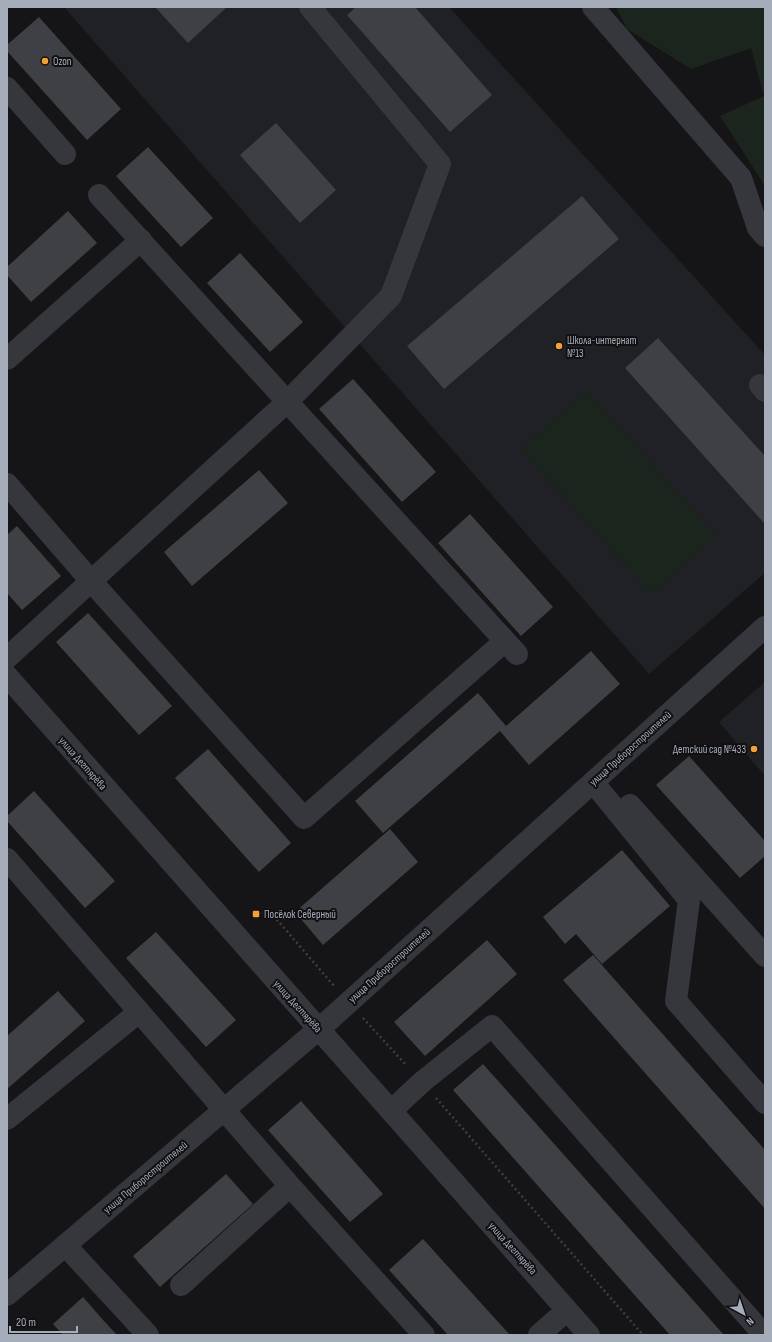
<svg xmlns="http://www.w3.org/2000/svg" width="772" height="1342" viewBox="0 0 772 1342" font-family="'Sofia Sans Condensed',sans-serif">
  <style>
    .built { fill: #202124 }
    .green { fill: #1c251d }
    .building { fill: #3e4044 }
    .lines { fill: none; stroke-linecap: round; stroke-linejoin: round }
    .path { stroke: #3b3e43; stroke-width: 2.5; stroke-dasharray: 2 3; stroke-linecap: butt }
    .minor { stroke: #35373c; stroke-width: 22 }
    .poi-dot { fill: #ff9f24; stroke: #101012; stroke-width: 1.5 }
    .labels { text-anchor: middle; stroke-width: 4; stroke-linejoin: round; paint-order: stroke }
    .poi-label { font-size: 11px; fill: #a5adb8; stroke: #101012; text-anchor: start }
    .street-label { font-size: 11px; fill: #a5adb8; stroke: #101012 }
  </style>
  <rect width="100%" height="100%" fill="#151517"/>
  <path class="built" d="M64 7H449L765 355V573L649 674Z
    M765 682V776L719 722Z"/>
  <path class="green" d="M616 7H765V186L720 116 764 96 751 48 691 69 627 29Z
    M586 390 716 536 651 594 521 449Z"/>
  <path class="building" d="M155 7H227L188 43Z
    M356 7H415L492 95 450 132 347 15Z
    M39 17 121 109 87 140 7 51V45Z
    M276 123 336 190 300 223 240 155Z
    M148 147 213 218 181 247 116 176Z
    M582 196 619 239 444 389 407 346Z
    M68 211 97 243 31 302 7 275V267Z
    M240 253 303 322 270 352 207 283Z
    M658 338 765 456V524L625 368Z
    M353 379 436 472 402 502 319 409Z
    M259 470 288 503 192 586 164 552Z
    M470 514 553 607 521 636 438 543Z
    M17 526 61 576 22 610 7 593V535Z
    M88 613 172 706 139 735 56 642Z
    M591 651 620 684 529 765 500 731 383 833 355 801 478 693 506 726Z
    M208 749 291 843 259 872 175 778Z
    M689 756 765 841V856L740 878 656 785Z
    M34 791 115 881 85 908 7 821V816Z
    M390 829 418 862 323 945 295 912Z
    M622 850 670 906 602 964 576 934 565 944 543 917Z
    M156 932 236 1020 206 1047 126 958Z
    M487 940 517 974 425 1056 394 1022Z
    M593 955 765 1150V1209L563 980Z
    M58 991 85 1021 7 1089V1036Z
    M483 1064 724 1335H670L453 1090Z
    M301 1101 383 1194 350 1222 268 1130Z
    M226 1174 253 1204 160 1287 133 1256Z
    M423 1239 509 1334 508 1335H448L389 1270Z
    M83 1297 104 1321 117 1335H63L53 1324Z"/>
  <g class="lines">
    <path class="path" d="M267 908 334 986
      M363 1018 407 1066
      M436 1098 643 1335"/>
    <path class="minor" d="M593 7 741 178 758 228 765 236
      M7 88 65 154
      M99 195 517 654
      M7 359 141 240
      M760 385 765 391
      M7 484 91 581 304 818 505 641
      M7 658 287 402 391 296 440 164 310 7
      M7 676 589 1335
      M593 782 689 900 676 1001 765 1103
      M630 805 765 956
      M7 859 290 1186 424 1335
      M391 1111 422 1082 492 1026 764 1335
      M7 1119 139 1012
      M65 1245 148 1335
      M181 1285 290 1186
      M7 1295 327 1022 765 627
      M539 1335 567 1310"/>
  </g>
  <g class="poi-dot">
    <circle cx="45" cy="61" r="4"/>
    <circle cx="559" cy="346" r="4"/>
    <circle cx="754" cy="749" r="4"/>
    <rect x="252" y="910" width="8" height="8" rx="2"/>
  </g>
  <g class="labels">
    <g class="poi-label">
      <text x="53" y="65">Ozon</text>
      <text x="567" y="344">Школа-интернат<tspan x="567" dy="13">№13</tspan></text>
      <text x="746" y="753" text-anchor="end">Детский сад №433</text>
      <text x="264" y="918">Посёлок Северный</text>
    </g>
    <g class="street-label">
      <text transform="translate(630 748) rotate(-42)" y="4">улица Приборостроителей</text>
      <text transform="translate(83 763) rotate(49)" y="4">улица Дегтярёва</text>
      <text transform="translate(389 965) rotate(-42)" y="4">улица Приборостроителей</text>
      <text transform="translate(298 1006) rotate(48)" y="4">улица Дегтярёва</text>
      <text transform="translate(145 1177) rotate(-40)" y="4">улица Приборостроителей</text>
      <text transform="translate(513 1248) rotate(48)" y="4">улица Дегтярёва</text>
    </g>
  </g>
  <rect width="772" height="1342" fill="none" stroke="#a5adb8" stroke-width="16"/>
  <g transform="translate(744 1314) rotate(140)" stroke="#101012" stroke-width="3" paint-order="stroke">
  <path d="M0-3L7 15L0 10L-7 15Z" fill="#a5adb8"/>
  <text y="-6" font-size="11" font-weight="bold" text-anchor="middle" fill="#a5adb8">N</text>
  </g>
  <path d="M10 1326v6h67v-6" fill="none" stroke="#a5adb8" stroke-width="2"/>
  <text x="16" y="1326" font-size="12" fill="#a5adb8" stroke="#101012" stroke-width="3" paint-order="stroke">20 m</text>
</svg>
